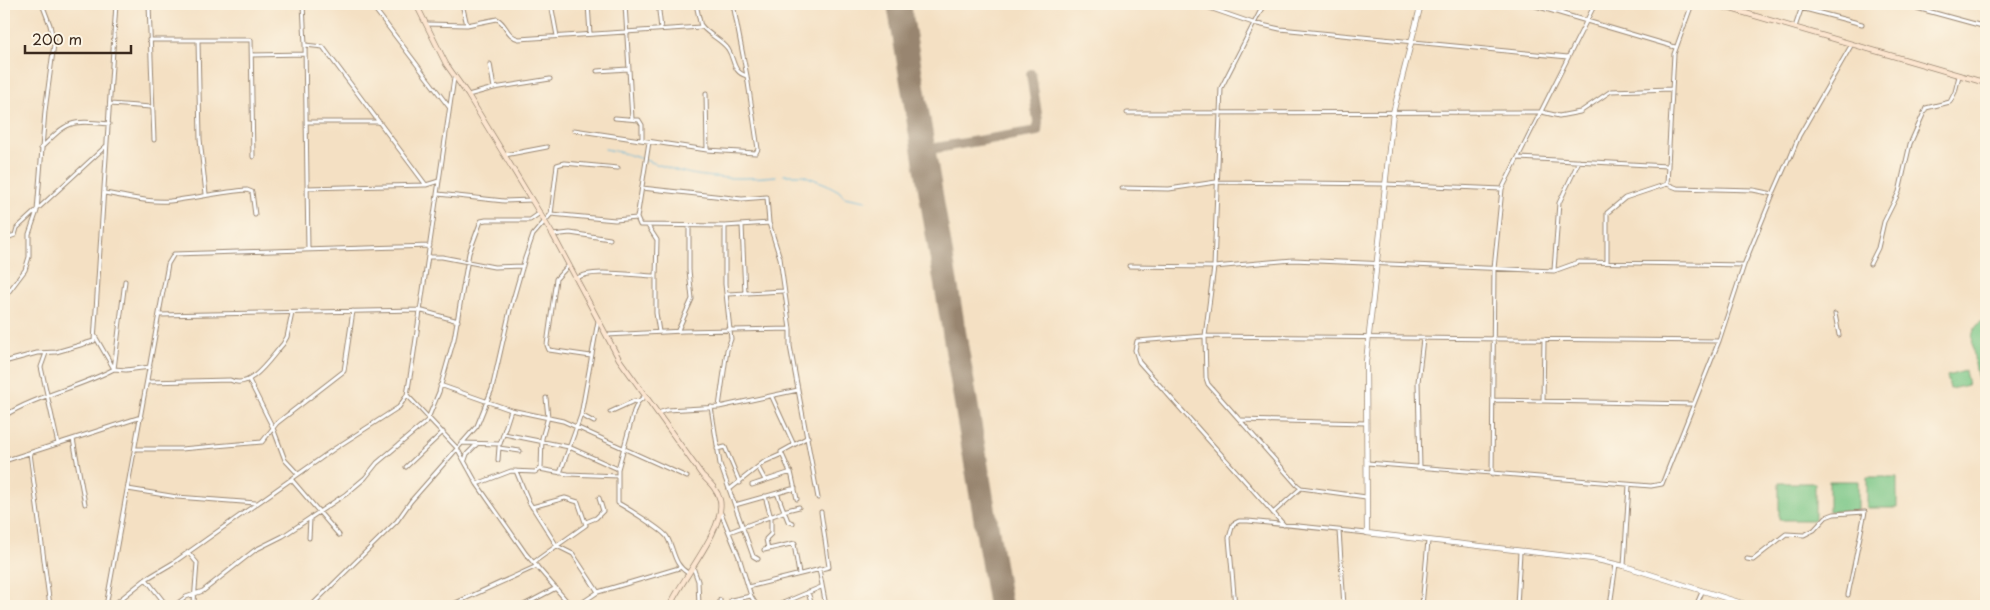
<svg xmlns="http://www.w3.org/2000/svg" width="1990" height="610" viewBox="0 0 1990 610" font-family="'Playpen Sans',sans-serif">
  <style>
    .green { fill: #79c686; stroke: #5a7852 }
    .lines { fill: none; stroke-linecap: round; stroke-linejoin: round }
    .stream { stroke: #5db3da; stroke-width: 1 }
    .taxiway { stroke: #988570; stroke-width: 10 }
    .runway { stroke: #988570; stroke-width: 24 }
    .minor-casing { stroke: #988570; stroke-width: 5 }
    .tertiary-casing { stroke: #988570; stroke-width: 6 }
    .secondary-casing { stroke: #988570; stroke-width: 6 }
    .minor { stroke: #fff; stroke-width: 3 }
    .tertiary { stroke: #fff; stroke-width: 4.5 }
    .secondary { stroke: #fce5cf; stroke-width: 4.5 }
  </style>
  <rect width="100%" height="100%" fill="#fcf5e5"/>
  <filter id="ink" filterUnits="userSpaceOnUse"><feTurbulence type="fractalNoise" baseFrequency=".02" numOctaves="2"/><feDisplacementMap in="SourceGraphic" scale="10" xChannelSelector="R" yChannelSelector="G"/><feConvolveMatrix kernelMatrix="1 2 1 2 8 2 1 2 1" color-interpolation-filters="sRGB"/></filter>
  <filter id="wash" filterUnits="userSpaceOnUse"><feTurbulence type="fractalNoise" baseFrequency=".0096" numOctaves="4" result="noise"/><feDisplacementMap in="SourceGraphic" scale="20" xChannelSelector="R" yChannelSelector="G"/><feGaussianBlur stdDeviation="1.12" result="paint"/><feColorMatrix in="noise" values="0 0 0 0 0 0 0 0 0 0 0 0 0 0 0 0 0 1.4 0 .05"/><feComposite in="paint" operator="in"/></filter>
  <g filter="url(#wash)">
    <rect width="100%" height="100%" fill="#f4e0c3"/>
    <path class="green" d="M1986 319V403C1979 393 1970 344 1973 333 1975 326 1980 322 1986 319Z
      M1965 371 1968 385 1950 389 1947 376Z
      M1867 477H1897V508H1867Z
      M1829 481H1858V511H1829Z
      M1779 483H1815V520H1779Z"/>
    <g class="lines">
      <path class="stream" d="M605 149C635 154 662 168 691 174 718 179 749 179 776 176
        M784 175H803L826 184 839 191 844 197 866 201"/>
      <path class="taxiway" d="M924 150 1037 131 1038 121 1031 74"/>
      <path class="runway" d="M899 4 1000 606"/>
    </g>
  </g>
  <g filter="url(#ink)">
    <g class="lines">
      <defs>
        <path id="minor" d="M149 4 154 140
          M303 4 305 45 323 47 426 185 439 181
          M371 4 449 107
          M462 4 467 25
          M551 4 557 36
          M588 4 590 34
          M625 4 632 119
          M1198 4 1253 23 1280 29 1568 57
          M1264 4 1221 88 1214 267 1205 336 1206 378 1208 384 1297 485 1301 488 1366 497
          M1529 4 1675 47
          M1902 4 1986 27
          M1801 8 1862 24
          M659 11 661 29
          M426 24 467 25 497 19C507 24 506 36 519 39L701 27 696 4
          M701 25C708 35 721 39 728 49 735 60 732 72 747 76
          M1795 27 1803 4
          M149 40H251L253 157
          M198 40 200 139 206 194
          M305 45 308 249
          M252 55 305 54
          M490 64 494 88
          M597 71 628 69
          M706 93 707 150
          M468 95 494 88 550 79
          M110 104 151 107
          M1127 113 1542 112 1559 116 1580 112 1611 91 1671 89
          M615 118 639 120 642 125V140
          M306 122H380
          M574 130 707 150 756 153 758 149 747 76 733 4
          M649 142 637 218 640 225 725 226 769 223
          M41 148C68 121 70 120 109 124
          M505 155 547 147
          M1519 158 1667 166
          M1790 158 1799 136 1852 44
          M307 188 425 185
          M642 188 742 199 767 197 769 223 780 258 790 329V346L818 498
          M1121 188 1169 189 1216 182 1385 184 1502 189
          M104 193C125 196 148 203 170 201 196 198 221 192 247 190L252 192 255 215
          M438 194 504 201 532 200
          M1773 194 1788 160
          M551 214 615 220 637 218
          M742 225 745 293
          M553 235 570 233 610 239
          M4 239 15 235 17 228 106 146
          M428 257H442L494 267 523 266
          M1607 262V213L1625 198 1667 184
          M1870 264 1878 248 1884 222 1899 192 1910 144 1926 108 1950 102 1955 92 1959 76
          M569 265 556 279 547 345 549 350 591 356
          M1129 266 1214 267 1293 260 1554 271 1579 262 1744 265
          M1554 270 1559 203 1579 161
          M656 276V313L659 332
          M577 278C592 268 637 276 656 276L657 240 648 226
          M728 294 783 291
          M4 298 25 270 29 257V234L37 211 45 111 54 44 50 25 42 4
          M1835 314 1839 335
          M159 315 419 310 458 321
          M678 330 692 299 689 270V226
          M607 335 683 331 790 329
          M95 336 114 369 126 370 150 367
          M46 353 41 367 58 444
          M4 362 37 353 56 352 94 341 116 4
          M249 380 273 428 285 460 298 474
          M148 382 230 380C251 391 271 357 283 344L287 337 292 313
          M440 385 511 410 563 421 687 477
          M407 395 457 448 477 484 526 554 571 606
          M645 396 638 402 634 411 618 469V503C627 508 664 531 667 537 675 551 673 564 688 573
          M772 397 794 445
          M1493 400 1693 404
          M1543 401 1544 339
          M711 407 720 464 753 556 758 559
          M719 407 798 390
          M610 412 634 401 638 402
          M658 413 667 410 719 407 727 350 731 339 725 284V226
          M581 415 594 422
          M4 416C38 395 78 388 114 369L125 281
          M1241 420 1366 423
          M504 434 569 447 618 469
          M73 439 85 504
          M461 443 500 444 511 410
          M499 448 520 451
          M136 449H181L262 442 277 423 344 371 353 311
          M717 449 725 447 740 483
          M30 453 50 606
          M782 454 790 472
          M465 460 467 454 477 444
          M498 460 499 447
          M4 461 141 417
          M1367 463 1651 486 1662 484 1719 341 1744 265 1773 194 1753 190 1677 188 1667 184 1674 54 1692 4
          M406 467 443 432
          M758 467 765 480
          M1420 468 1418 382 1423 339
          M539 469 568 474 618 476
          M516 471 529 502 557 546 573 554 598 592
          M560 473 581 415 598 321
          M1492 475 1494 269 1502 189 1595 4
          M291 479 339 535
          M477 484 511 471 535 472 541 468 542 438 548 417 546 398
          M752 485 791 472 797 499
          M128 489 177 497 256 503
          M730 489 764 462 782 454 781 452 808 437
          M777 493 788 521 793 523
          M765 496 771 518V534L766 539 768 549
          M735 505 795 488
          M532 507 565 498 578 502 586 525 534 562
          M783 511 799 507
          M721 513 739 557 751 596 757 606
          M1273 513 1301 488
          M586 522 596 518 603 511 599 498
          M1284 525 1139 362 1135 350 1137 341 1205 336 1719 341
          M1339 531 1344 606
          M729 532 783 512
          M309 538 310 519
          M794 544 799 574
          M764 550 795 543
          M188 552 197 563 194 602 197 606
          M1747 559 1753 560 1786 534 1804 535 1814 530 1826 517 1834 514 1865 512 1848 595
          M1624 566 1629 485
          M693 567 698 581 699 606
          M819 569 826 606
          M146 579 167 606
          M748 587 829 567 821 512
          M808 592 812 606
          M731 600 751 596
          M106 606 168 264 174 254 430 246
          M112 606 146 579 173 563 334 449 399 407 407 395 413 359 454 78
          M174 606 186 597 203 591 255 550 283 536 346 494 365 478 377 463 427 421 439 392 454 339 469 253 481 221 486 220H530L540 213
          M311 606 397 521 411 501 477 426 492 389 510 310 525 258 533 235 551 214 557 165 564 163 618 168
          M449 606 537 566
          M522 606 556 588
          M577 606 598 592 679 568
          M716 606 720 603V600
          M776 606 821 587
          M1235 606 1229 538 1233 524 1239 521H1248L1367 533
          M1422 606 1428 541
          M1517 606 1520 552
          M1610 606 1616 564
          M1696 606 1702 592"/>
        <path id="tertiary" d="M1421 4 1393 113 1366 362 1367 533 1593 559 1624 566 1751 606"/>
        <path id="secondary" d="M416 4 446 64 468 95 553 235 619 359 702 475C710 483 717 489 720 500 726 528 681 579 670 606
          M1714 4 1986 83"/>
      </defs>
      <use href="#minor" class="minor-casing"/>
      <use href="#tertiary" class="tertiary-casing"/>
      <use href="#secondary" class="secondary-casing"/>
      <use href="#minor" class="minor"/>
      <use href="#tertiary" class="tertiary"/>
      <use href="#secondary" class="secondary"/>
    </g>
  </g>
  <rect width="1990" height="610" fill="none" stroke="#fcf5e5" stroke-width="20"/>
  <path d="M25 45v8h106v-8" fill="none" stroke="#3b2a1e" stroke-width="2.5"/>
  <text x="32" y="45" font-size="15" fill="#3b2a1e" stroke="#fcf5e5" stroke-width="4" paint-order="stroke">200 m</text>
</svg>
